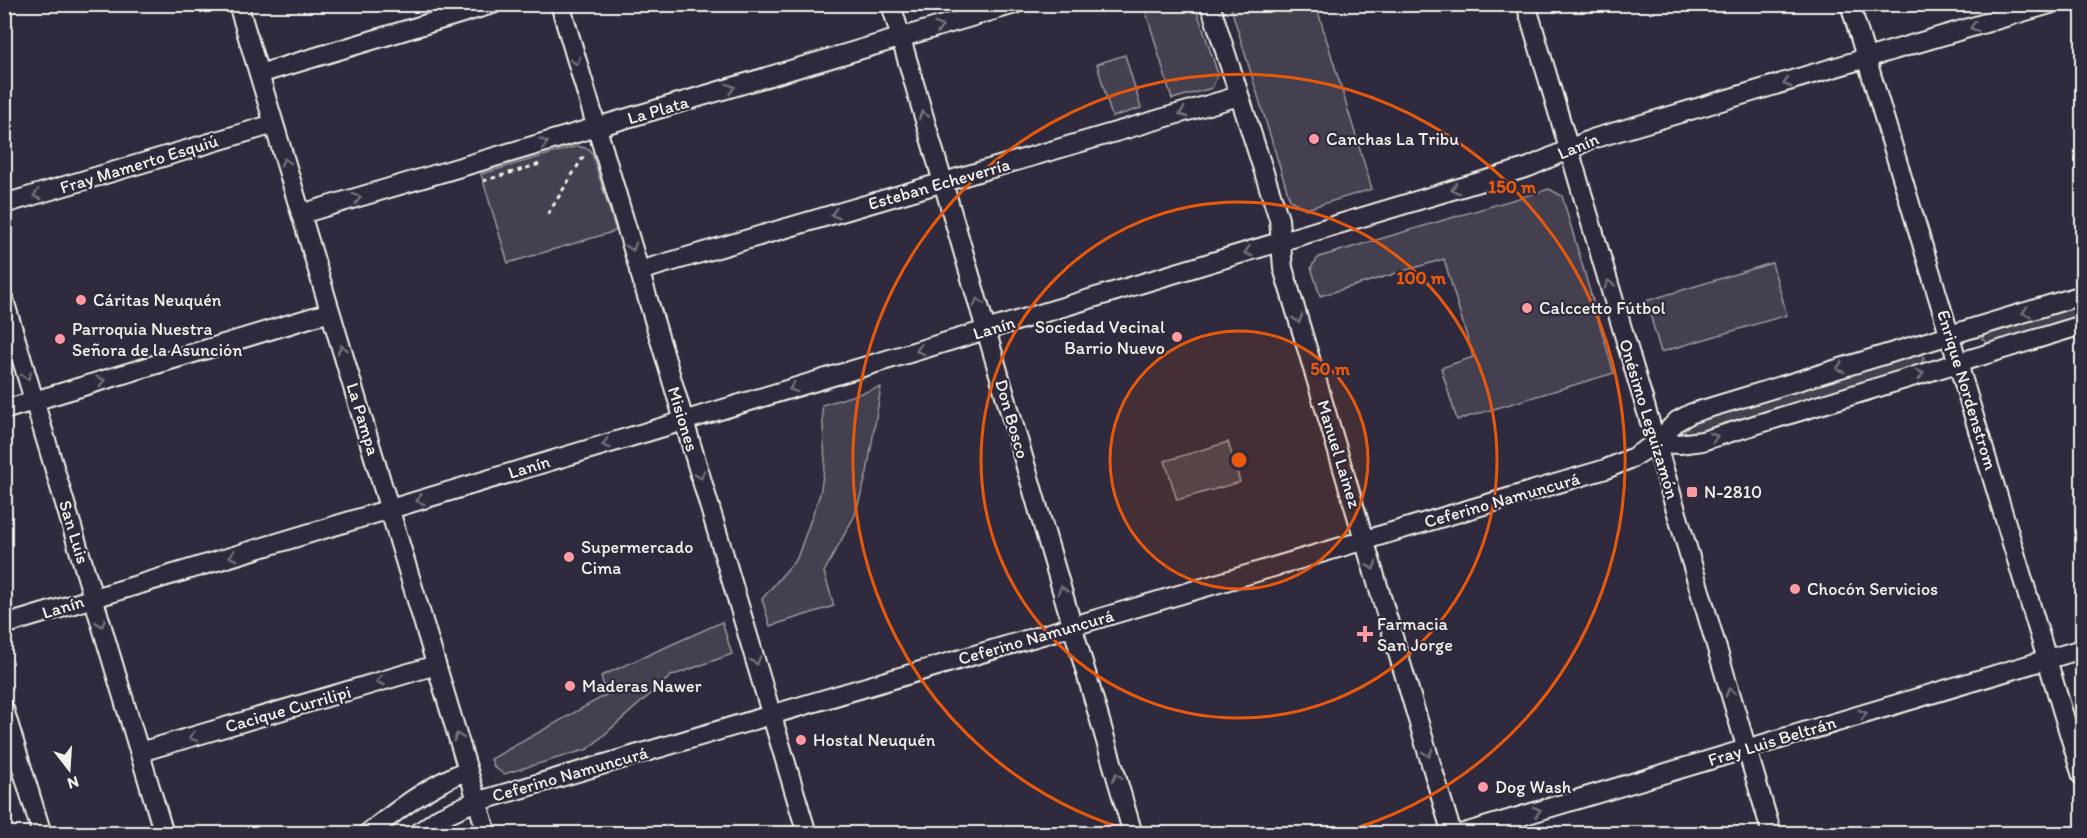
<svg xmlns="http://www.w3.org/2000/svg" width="2087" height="838" viewBox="0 0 2087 838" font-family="Itim,sans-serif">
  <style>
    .green { fill: #454050; stroke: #9c989c; stroke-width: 1.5 }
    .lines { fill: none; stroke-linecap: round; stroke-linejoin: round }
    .minor-casing { stroke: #f4f1e8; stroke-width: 22 }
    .path { stroke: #f4f1e8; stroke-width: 3; stroke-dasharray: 4.5 4.5; stroke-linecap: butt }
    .minor { stroke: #2f2a3d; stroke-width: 18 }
    .oneway { stroke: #747079 }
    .ring { fill: none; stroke: #e8590c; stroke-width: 3 }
    .poi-dot { fill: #ff9aa2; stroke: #2f2a3d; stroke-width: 2 }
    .labels { text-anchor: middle; stroke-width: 4.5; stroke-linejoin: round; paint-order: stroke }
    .street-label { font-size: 18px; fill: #f4f1e8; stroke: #2f2a3d }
    .poi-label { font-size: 18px; fill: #f4f1e8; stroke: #2f2a3d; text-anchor: start }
    .centre { fill: #e8590c; stroke: #2f2a3d; stroke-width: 3 }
    .ring-label { font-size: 18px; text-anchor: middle; font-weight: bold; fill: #e8590c; stroke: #2f2a3d; stroke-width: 4.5; stroke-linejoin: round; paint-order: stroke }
  </style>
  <rect width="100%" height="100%" fill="#2f2a3d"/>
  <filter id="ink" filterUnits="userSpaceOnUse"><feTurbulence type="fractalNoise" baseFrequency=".0167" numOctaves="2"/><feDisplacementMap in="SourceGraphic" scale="12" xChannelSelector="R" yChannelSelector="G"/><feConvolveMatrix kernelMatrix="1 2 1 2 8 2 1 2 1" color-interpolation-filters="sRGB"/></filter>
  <g filter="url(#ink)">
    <path class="green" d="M1144 5H1195L1218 74 1212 88 1172 99Z
      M1230 5H1316L1372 189 1306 209 1290 200Z
      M1125 55 1141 108 1112 117 1097 64Z
      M577 146 589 149 593 156 616 231 508 263 481 174Z
      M1549 189 1562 196 1614 373 1457 420 1441 368 1473 357 1444 259 1320 296 1311 267 1319 257Z
      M1772 263 1787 315 1661 352 1646 301Z
      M2082 302V316L1989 344 1982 339 1985 331Z
      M1918 353 1922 354 1924 358 1920 366 1692 434H1688L1683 429 1685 423Z
      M881 387 867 473 855 515 824 572 834 606 770 626 762 599 797 558 820 494 825 463 822 405Z
      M1228 442 1240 482 1177 500 1165 461Z
      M722 622 732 654 671 676 588 749 504 774 494 767 491 759 606 695 601 676Z"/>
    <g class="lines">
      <defs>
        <path id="minor" d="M238 4 487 834
          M560 4 807 834
          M891 4 1133 834
          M1210 4 1279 219 1283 268 1452 834
          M1526 4 1772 834
          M1850 4 2082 776
          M259 74 493 4
          M4 204 274 124
          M301 214 1015 4
          M639 271 1239 96
          M4 300 164 834
          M4 410 330 312
          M1656 443 1679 444 1702 441 2082 325
          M4 625 1529 167 1592 139 2050 4
          M4 709 42 834
          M140 752 436 665
          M367 834C400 808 428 786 468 770
          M417 834 440 817 469 804 1606 469 1632 458 1656 443 1677 421 1692 413 2082 295
          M1461 834 2082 649"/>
      </defs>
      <use href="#minor" class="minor-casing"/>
      <path class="path" d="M483 181 540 164
        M548 214 585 154"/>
      <use href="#minor" class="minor"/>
    </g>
    <defs><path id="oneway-chevron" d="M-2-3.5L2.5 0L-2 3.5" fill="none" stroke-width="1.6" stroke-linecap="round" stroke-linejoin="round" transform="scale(1.5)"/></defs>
    <g class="oneway">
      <use href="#oneway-chevron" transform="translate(939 27) rotate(-16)"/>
      <use href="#oneway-chevron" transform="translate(1974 27) rotate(163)"/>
      <use href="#oneway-chevron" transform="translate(576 61) rotate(73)"/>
      <use href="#oneway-chevron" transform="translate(1787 83) rotate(164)"/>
      <use href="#oneway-chevron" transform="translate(731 88) rotate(-16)"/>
      <use href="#oneway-chevron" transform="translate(1183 113) rotate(164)"/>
      <use href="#oneway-chevron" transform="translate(923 115) rotate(-106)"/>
      <use href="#oneway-chevron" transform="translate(544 143) rotate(-16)"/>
      <use href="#oneway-chevron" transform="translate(285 162) rotate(-107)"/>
      <use href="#oneway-chevron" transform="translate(1455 189) rotate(163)"/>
      <use href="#oneway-chevron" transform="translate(37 195) rotate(163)"/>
      <use href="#oneway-chevron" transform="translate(357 198) rotate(-16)"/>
      <use href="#oneway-chevron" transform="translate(835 214) rotate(164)"/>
      <use href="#oneway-chevron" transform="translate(632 247) rotate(73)"/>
      <use href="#oneway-chevron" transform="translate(1248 252) rotate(163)"/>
      <use href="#oneway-chevron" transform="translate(1609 284) rotate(-106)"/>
      <use href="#oneway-chevron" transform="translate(978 302) rotate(-106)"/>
      <use href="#oneway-chevron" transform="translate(2026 312) rotate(163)"/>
      <use href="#oneway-chevron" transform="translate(1298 319) rotate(73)"/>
      <use href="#oneway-chevron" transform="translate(342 349) rotate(-107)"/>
      <use href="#oneway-chevron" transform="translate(920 350) rotate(163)"/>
      <use href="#oneway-chevron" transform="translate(1840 368) rotate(163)"/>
      <use href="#oneway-chevron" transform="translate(1920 374) rotate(-17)"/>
      <use href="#oneway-chevron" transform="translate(27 376) rotate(73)"/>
      <use href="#oneway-chevron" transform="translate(101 381) rotate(-17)"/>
      <use href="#oneway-chevron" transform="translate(793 388) rotate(163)"/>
      <use href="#oneway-chevron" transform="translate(1714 437) rotate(-17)"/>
      <use href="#oneway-chevron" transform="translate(606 444) rotate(163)"/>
      <use href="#oneway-chevron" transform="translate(700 475) rotate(73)"/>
      <use href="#oneway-chevron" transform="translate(420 500) rotate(163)"/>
      <use href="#oneway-chevron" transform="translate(233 556) rotate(163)"/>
      <use href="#oneway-chevron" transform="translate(1372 566) rotate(73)"/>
      <use href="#oneway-chevron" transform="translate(1062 590) rotate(-106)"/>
      <use href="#oneway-chevron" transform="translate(101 623) rotate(73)"/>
      <use href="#oneway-chevron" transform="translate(756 661) rotate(73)"/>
      <use href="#oneway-chevron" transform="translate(380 681) rotate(164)"/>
      <use href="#oneway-chevron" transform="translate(1730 692) rotate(-107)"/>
      <use href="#oneway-chevron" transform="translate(1863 714) rotate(-17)"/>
      <use href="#oneway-chevron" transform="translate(193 737) rotate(164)"/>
      <use href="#oneway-chevron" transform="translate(458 737) rotate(-107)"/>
      <use href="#oneway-chevron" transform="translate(1428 753) rotate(73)"/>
      <use href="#oneway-chevron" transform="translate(1117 777) rotate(-106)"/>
      <use href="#oneway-chevron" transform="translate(1537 811) rotate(-17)"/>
    </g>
  </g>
  <circle cx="1239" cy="460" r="129" fill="#e8590c" fill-opacity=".12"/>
  <g class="ring">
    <circle cx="1239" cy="460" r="129"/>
    <circle cx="1239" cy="460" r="258"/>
    <path d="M1139 833A386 386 0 1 1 1339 833"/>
  </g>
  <g class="poi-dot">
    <circle cx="1314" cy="139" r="6"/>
    <circle cx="81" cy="300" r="6"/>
    <circle cx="1527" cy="308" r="6"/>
    <circle cx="1177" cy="337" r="6"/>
    <circle cx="60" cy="339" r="6"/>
    <rect x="1686" y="486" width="12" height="12" rx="3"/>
    <circle cx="569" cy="557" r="6"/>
    <circle cx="1795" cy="589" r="6"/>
    <path d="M1362 625h6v6h6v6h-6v6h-6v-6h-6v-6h6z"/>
    <circle cx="570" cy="686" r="6"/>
    <circle cx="801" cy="740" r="6"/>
    <circle cx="1483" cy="787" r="6"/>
  </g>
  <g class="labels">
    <g class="street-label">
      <text transform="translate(658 110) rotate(-16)" y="6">La Plata</text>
      <text transform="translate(1578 146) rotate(-23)" y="6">Lanín</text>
      <text transform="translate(139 164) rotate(-17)" y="6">Fray Mamerto Esquiú</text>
      <text transform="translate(939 184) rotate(-16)" y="6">Esteban Echeverría</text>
      <text transform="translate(994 328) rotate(-17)" y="6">Lanín</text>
      <text transform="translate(1967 390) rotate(73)" y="6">Enrique Nordenstrom</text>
      <text transform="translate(363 419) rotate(73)" y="6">La Pampa</text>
      <text transform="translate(683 419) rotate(73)" y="6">Misiones</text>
      <text transform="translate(1012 419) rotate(74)" y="6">Don Bosco</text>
      <text transform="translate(1649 419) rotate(73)" y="6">Onésimo Leguizamón</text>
      <text transform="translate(1339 454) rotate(73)" y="6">Manuel Lainez</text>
      <text transform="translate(529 467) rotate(-17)" y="6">Lanín</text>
      <text transform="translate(1502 500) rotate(-16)" y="6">Ceferino Namuncurá</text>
      <text transform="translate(74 532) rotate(73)" y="6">San Luis</text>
      <text transform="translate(63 607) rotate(-17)" y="6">Lanín</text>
      <text transform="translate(1036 637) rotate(-16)" y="6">Ceferino Namuncurá</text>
      <text transform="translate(288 709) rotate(-16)" y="6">Cacique Currilipi</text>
      <text transform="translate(1772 741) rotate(-17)" y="6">Fray Luis Beltrán</text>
      <text transform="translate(570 774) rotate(-16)" y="6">Ceferino Namuncurá</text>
    </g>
    <g class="poi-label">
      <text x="1326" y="145">Canchas La Tribu</text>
      <text x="93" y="306">Cáritas Neuquén</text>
      <text x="1539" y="314">Calccetto Fútbol</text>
      <text x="1165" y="333" text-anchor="end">Sociedad Vecinal<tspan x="1165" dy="21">Barrio Nuevo</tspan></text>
      <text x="72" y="335">Parroquia Nuestra<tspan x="72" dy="21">Señora de la Asunción</tspan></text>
      <text x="1704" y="498">N-2810</text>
      <text x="581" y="553">Supermercado<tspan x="581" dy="21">Cima</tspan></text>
      <text x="1807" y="595">Chocón Servicios</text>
      <text x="1377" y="630">Farmacia<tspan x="1377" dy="21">San Jorge</tspan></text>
      <text x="582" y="692">Maderas Nawer</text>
      <text x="813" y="746">Hostal Neuquén</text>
      <text x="1495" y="793">Dog Wash</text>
    </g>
  </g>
  <circle cx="1239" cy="460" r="9" class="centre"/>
  <g class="ring-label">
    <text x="1512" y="193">150 m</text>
    <text x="1421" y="284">100 m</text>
    <text x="1330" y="375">50 m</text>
  </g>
  <rect width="2087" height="838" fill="none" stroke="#2f2a3d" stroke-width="24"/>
  <rect x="12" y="12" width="2063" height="814" fill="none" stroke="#f4f1e8" stroke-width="2" filter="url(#ink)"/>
  <g transform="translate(69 769) rotate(163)" stroke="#2f2a3d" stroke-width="4.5" paint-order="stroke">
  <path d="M0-4.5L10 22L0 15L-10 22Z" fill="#f4f1e8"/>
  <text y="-9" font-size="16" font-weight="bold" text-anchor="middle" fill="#f4f1e8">N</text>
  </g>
</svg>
